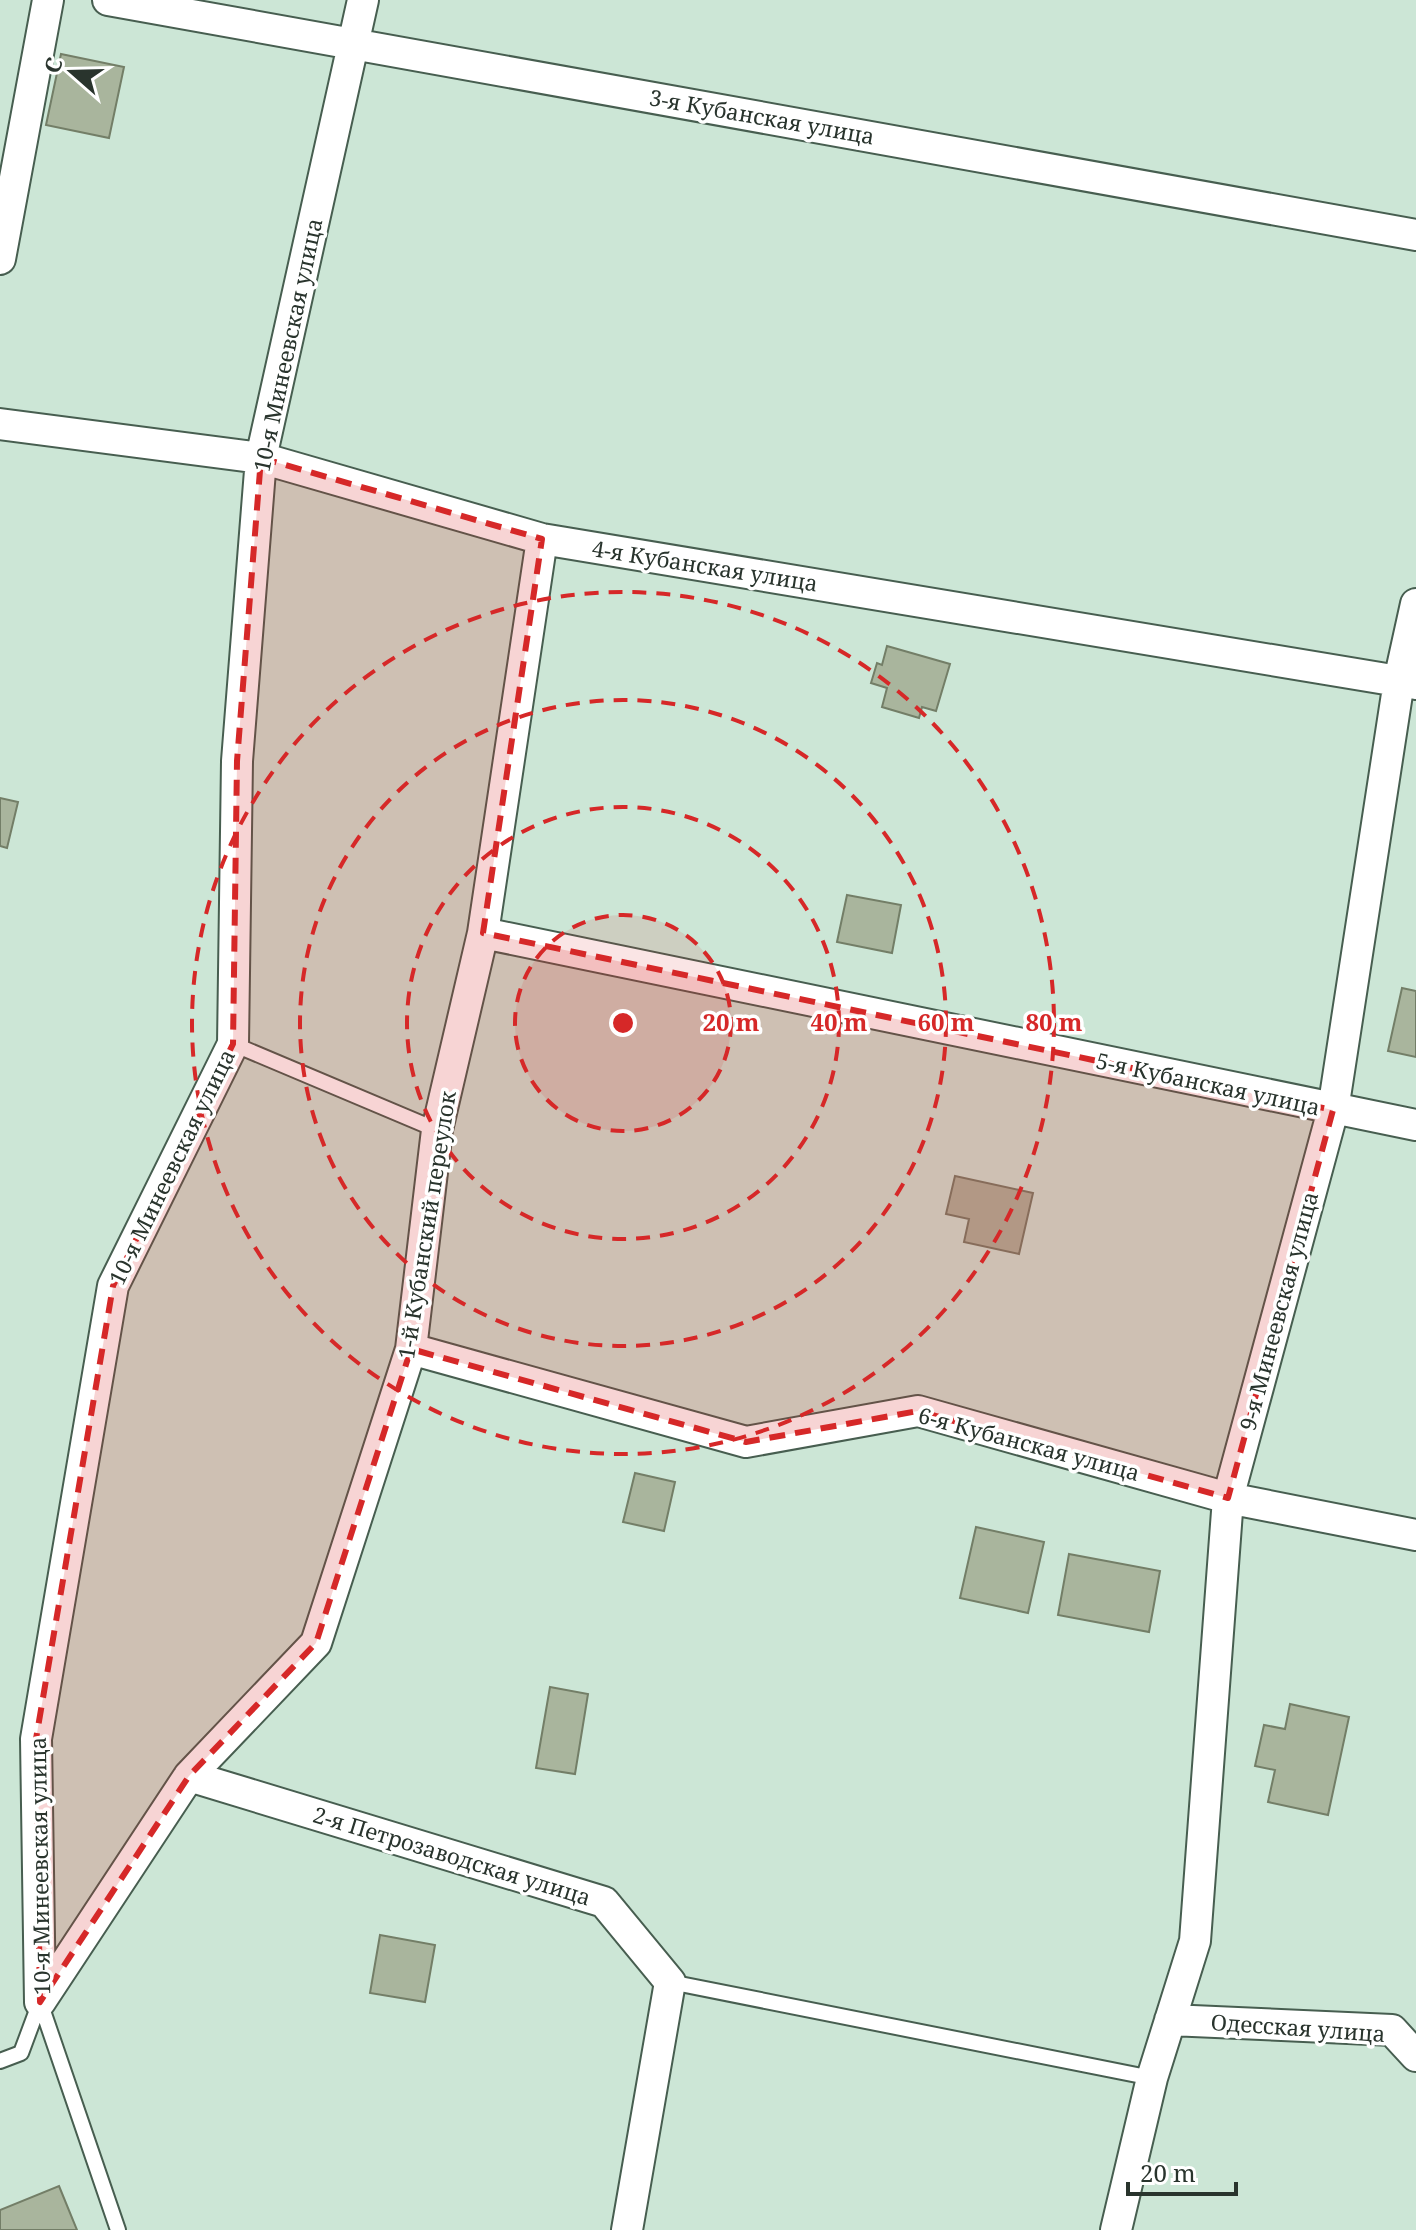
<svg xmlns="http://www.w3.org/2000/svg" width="1416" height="2230" viewBox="0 0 1416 2230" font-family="'Noto Serif',serif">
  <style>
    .building { fill: #a9b59d; stroke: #737e67; stroke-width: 2 }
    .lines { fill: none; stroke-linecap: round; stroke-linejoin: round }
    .lane-casing { stroke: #475e50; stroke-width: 18 }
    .street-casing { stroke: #475e50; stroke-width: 34 }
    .lane { stroke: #fff; stroke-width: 14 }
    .street { stroke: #fff; stroke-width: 30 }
    .marked { fill: #d62828; fill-opacity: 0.2; stroke: #d62828; stroke-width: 6; stroke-dasharray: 16 10; stroke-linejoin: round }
    .ring { fill: none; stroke: #d62828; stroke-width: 4; stroke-dasharray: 14 10 }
    .labels { text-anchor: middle; stroke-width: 7; stroke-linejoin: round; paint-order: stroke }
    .street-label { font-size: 22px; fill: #29342d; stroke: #fff }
    .centre { fill: #d62828; stroke: #fff; stroke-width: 4 }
    .ring-label { font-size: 24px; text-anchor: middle; font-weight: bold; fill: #d62828; stroke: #fff; stroke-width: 7; stroke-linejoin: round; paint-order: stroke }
  </style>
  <rect width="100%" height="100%" fill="#cce6d6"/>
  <path class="building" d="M61 54 124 67 109 138 46 125Z
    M887 646 950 664 936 711 922 707 919 718 882 707 887 688 871 683 877 663 882 665Z
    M0 798 18 802 7 848 0 846Z
    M847 895 901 905 892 953 837 942Z
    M1402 988 1416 991V1057L1388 1051Z
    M955 1176 1033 1193 1019 1254 964 1242 969 1219 946 1214Z
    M635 1473 675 1482 664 1531 623 1522Z
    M976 1527 1044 1542 1028 1613 960 1598Z
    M1069 1554 1160 1571 1149 1632 1058 1615Z
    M550 1687 588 1694 575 1774 536 1768Z
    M1290 1704 1349 1717 1328 1815 1268 1802 1275 1770 1255 1766 1264 1725 1285 1729Z
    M380 1935 435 1945 425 2002 370 1993Z
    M59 2186 77 2230H0V2210Z"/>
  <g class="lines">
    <defs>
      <path id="lane" d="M233 1044 437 1130
        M670 1982 1152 2078
        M40 2002 118 2230
        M0 2061 21 2053 40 2002"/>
      <path id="street" d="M108 0 1416 235
        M0 259 48 0
        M0 424 261 458 542 539 1416 684
        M483 933 1416 1125
        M411 1349 746 1442 918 1411 1228 1498 1416 1535
        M189 1776 604 1902 670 1982 627 2230
        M40 2002 36 1739 113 1286 233 1044 237 761 261 458 363 0
        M40 2002 189 1776 316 1643 411 1349 437 1130 483 933 542 539
        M1170 2020 1392 2030 1416 2056
        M1116 2230 1152 2078 1195 1941 1228 1498 1333 1110 1399 681 1416 604"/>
    </defs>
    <use href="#lane" class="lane-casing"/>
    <use href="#street" class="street-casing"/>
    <use href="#lane" class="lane"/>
    <use href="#street" class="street"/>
  </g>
  <path class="marked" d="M261 458 542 539 483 933 1333 1110 1228 1498 918 1411 746 1442 411 1349 316 1643 189 1776 40 2002 36 1739 113 1286 233 1044 237 761Z"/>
  <circle cx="623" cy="1023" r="108" fill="#d62828" fill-opacity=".12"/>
  <g class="ring">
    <circle cx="623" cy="1023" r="108"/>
    <circle cx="623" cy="1023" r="216"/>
    <circle cx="623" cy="1023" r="323"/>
    <circle cx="623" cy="1023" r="431"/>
  </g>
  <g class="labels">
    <g class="street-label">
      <text transform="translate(762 117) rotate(10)" y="8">3-я Кубанская улица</text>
      <text transform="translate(288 345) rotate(-78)" y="8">10-я Минеевская улица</text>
      <text transform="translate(705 566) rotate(9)" y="8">4-я Кубанская улица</text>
      <text transform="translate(1208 1084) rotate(12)" y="8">5-я Кубанская улица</text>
      <text transform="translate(172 1167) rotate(-64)" y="8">10-я Минеевская улица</text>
      <text transform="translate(427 1225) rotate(-81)" y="8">1-й Кубанский переулок</text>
      <text transform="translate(1279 1311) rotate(-75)" y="8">9-я Минеевская улица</text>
      <text transform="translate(1029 1444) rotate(15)" y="8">6-я Кубанская улица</text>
      <text transform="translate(452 1856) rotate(17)" y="8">2-я Петрозаводская улица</text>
      <text transform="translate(40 1866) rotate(-91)" y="8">10-я Минеевская улица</text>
      <text transform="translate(1298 2028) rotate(4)" y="8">Одесская улица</text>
    </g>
  </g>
  <circle cx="623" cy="1023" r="12" class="centre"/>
  <g class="ring-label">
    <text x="731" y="1031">20 m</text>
    <text x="839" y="1031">40 m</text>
    <text x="946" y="1031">60 m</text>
    <text x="1054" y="1031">80 m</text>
  </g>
  <g transform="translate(72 72) rotate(290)" stroke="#ffffff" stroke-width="6" paint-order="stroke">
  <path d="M0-6L14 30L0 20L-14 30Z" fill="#29342d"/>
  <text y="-12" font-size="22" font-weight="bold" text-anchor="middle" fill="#29342d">С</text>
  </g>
  <path d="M1128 2182v12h108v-12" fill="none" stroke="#29342d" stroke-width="4"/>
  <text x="1140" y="2182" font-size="24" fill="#29342d" stroke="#ffffff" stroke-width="6" paint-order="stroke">20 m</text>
</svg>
